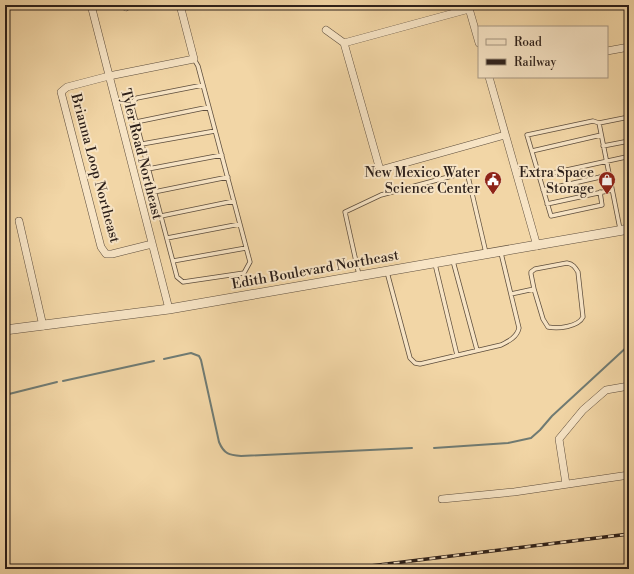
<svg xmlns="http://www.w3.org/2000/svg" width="634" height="574" viewBox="0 0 634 574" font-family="'Libre Bodoni',serif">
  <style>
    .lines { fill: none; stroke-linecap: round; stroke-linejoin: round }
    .stream { stroke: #707b73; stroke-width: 2 }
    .service-casing { stroke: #5e4e3d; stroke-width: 5 }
    .minor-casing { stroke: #5e4e3d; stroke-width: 8 }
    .tertiary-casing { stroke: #5e4e3d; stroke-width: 10 }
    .service { stroke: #f7e4c5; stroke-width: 3.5 }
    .minor { stroke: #f7e4c5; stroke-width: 7 }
    .tertiary { stroke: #f7e4c5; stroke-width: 9 }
    .rail-casing { stroke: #2d201a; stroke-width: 3.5 }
    .rail { stroke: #f7e4c5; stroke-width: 2; stroke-dasharray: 6; stroke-linecap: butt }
    .labels { text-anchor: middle; stroke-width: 4; stroke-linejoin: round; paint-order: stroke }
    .street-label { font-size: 14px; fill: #2d201a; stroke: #f7e4c5 }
    .poi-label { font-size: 14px; fill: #2d201a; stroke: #f7e4c5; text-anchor: end }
  </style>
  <rect width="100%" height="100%" fill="#f2d6a6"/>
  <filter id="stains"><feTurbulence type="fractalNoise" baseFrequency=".005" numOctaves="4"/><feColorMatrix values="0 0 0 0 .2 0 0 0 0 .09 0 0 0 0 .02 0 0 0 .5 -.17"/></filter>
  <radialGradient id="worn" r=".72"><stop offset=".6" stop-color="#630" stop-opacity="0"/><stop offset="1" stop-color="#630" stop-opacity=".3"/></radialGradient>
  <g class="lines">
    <path class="stream" d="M164 359 191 353 199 356 201 360 219 442C224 454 229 455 241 456L412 448
      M63 381 154 361
      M5 395 57 382
      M434 448 508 443 531 438 540 430 552 416 629 345"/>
    <defs>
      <path id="service" d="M194 59 198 66 250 262 244 273 183 282 177 277 131 103 137 98 203 85
        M136 122 209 107
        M599 123 620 229
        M142 144 215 131
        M603 146 629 141
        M532 151 601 135
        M148 169 222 155
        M539 176 626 157 629 154
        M543 190 609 175
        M154 192 228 177
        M600 192 602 205 551 216 527 135 593 121 599 123 629 117
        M547 204 612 190
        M161 216 234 201
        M167 238 240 224
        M173 261 246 248
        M453 261 477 350
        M435 264 457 355
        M387 272 410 358 415 363 420 364 501 345C509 341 517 337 519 328L501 253
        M359 275 345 212 381 195 467 172 486 253
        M511 294 534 289 531 274V272L535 269 567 263C573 264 575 267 578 272L583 317C578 327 558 329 548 327L543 319 534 289"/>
      <path id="minor" d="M91 5 169 309
        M122 5 126 7
        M468 5 479 43
        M326 30 344 43 469 9
        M344 43 380 170 505 135
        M607 51 629 47
        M489 77 537 246
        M19 221 43 326
        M152 244 112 254H106L101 247 61 92 67 87 109 76 194 59 180 5
        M566 484 559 439 583 410 606 390 629 386
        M442 499 514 492 629 475"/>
      <path id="tertiary" d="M5 330 169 309 629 229"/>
    </defs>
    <use href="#service" class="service-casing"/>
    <use href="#minor" class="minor-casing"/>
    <use href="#tertiary" class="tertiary-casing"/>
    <use href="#service" class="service"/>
    <use href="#minor" class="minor"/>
    <use href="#tertiary" class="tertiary"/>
    <defs>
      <path id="rail" d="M346 569 629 534"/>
    </defs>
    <use href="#rail" class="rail-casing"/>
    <use href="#rail" class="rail"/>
  </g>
  <defs>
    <symbol id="civic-pin" viewBox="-11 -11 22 30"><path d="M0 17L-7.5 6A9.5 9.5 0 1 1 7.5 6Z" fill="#8f2418" stroke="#f7e4c5"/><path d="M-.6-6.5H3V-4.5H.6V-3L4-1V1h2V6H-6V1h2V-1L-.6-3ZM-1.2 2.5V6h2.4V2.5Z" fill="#fff"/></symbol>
    <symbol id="shop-pin" viewBox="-11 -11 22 30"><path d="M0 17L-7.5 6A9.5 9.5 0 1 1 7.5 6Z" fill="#8f2418" stroke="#f7e4c5"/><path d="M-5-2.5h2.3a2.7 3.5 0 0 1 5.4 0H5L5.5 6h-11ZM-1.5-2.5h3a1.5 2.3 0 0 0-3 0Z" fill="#fff"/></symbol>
  </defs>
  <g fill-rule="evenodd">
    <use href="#civic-pin" x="483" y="170" width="20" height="27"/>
    <use href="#shop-pin" x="597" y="170" width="20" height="27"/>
  </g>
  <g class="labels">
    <g class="street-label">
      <text transform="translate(142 154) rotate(76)" y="5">Tyler Road Northeast</text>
      <text transform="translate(96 168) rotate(75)" y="5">Brianna Loop Northeast</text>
      <text transform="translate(315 269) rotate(-10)" y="5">Edith Boulevard Northeast</text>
    </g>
    <g class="poi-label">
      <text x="480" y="177">New Mexico Water<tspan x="480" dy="16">Science Center</tspan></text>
      <text x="594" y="177">Extra Space<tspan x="594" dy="16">Storage</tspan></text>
    </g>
  </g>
  <rect width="634" height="574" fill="none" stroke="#f2d6a6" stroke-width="20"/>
  <rect x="6" y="6" width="622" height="562" fill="none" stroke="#2d201a" stroke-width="2"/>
  <rect x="10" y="10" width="614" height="554" fill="none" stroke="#2d201a"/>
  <rect x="478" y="26" width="130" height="52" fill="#f7e4c5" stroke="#a69681"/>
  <rect x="486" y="39" width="20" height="6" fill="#f7e4c5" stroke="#a69681"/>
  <text x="514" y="46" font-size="12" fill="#2d201a">Road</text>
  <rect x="486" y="59" width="20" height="6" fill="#2d201a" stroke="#a69681"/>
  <text x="514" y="66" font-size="12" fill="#2d201a">Railway</text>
  <rect width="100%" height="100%" filter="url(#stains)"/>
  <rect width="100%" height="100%" fill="url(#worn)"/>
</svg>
